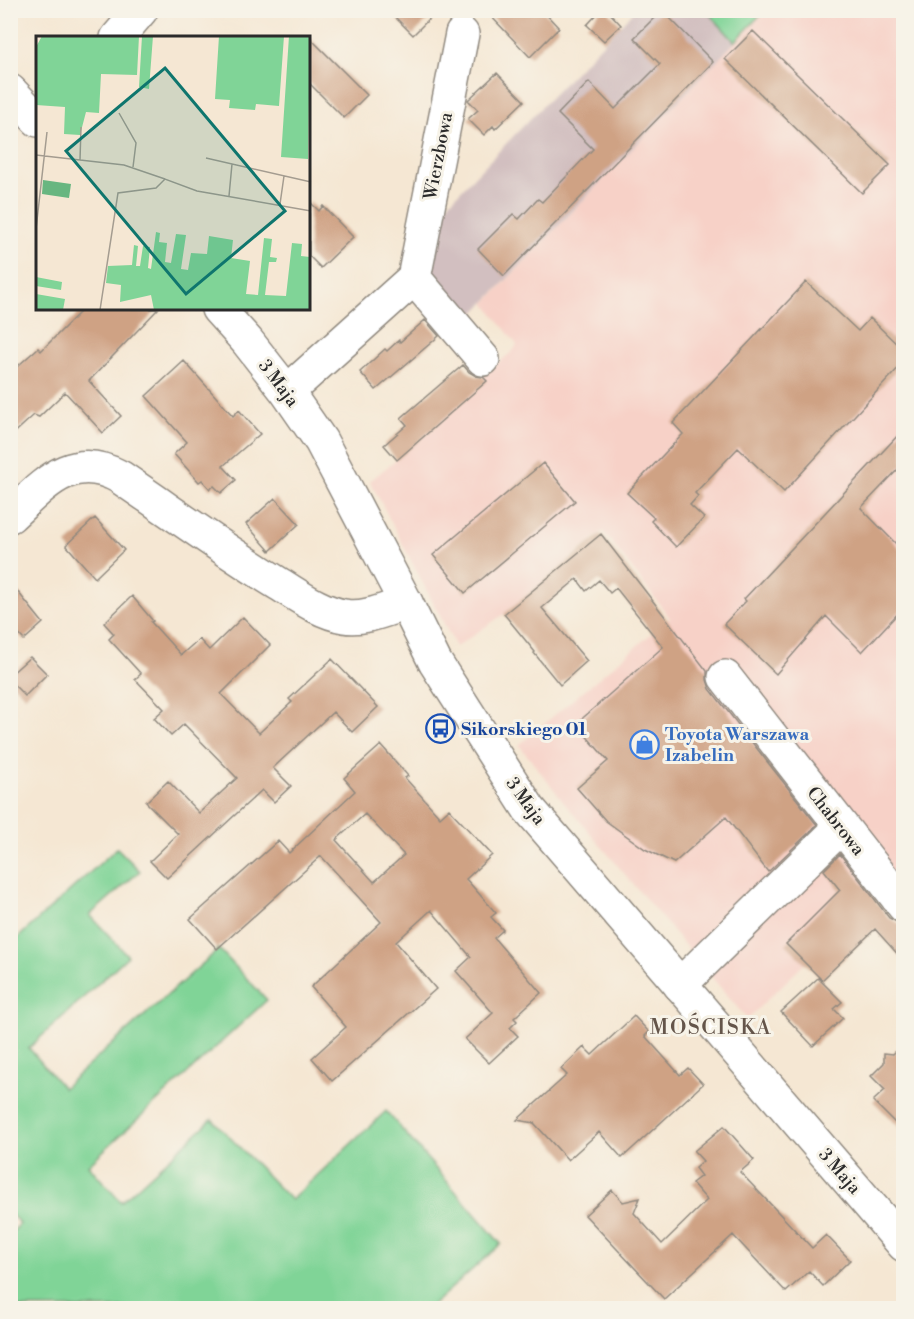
<svg xmlns="http://www.w3.org/2000/svg" width="914" height="1319" viewBox="0 0 914 1319" font-family="'Libre Bodoni',serif">
  <style>
    .built { fill: #f7d1c7 }
    .industrial { fill: #d2bfc0 }
    .green { fill: #80d497; stroke: #568061; stroke-width: 1.5 }
    .building { fill: #cfa284; fill-rule: evenodd }
    .lines { fill: none; stroke-linecap: round; stroke-linejoin: round }
    .minor-casing { stroke: #90897f; stroke-width: 36 }
    .major-casing { stroke: #90897f; stroke-width: 36 }
    .minor { stroke: #fff; stroke-width: 33 }
    .major { stroke: #fff; stroke-width: 33 }
    .labels { text-anchor: middle; stroke-width: 6; stroke-linejoin: round; paint-order: stroke }
    .street-label { font-size: 18px; fill: #2b2b2b; stroke: #f7f3e8 }
    .transit-label { font-size: 18px; font-weight: bold; fill: #164399; stroke: #f7f3e8; text-anchor: start }
    .shop-label { font-size: 18px; font-weight: bold; fill: #366cbe; stroke: #f7f3e8; text-anchor: start }
    .quarter-label { font-size: 21px; letter-spacing: 1.5px; fill: #64554a; stroke: #f7f3e8 }
    .inset-road { fill: none; stroke: #a49c90; stroke-width: 1.5 }
    .view { fill: #0f766e; fill-opacity: 0.15; stroke: #0f766e; stroke-width: 3 }
    .inset-edge { fill: none; stroke: #2b2b2b; stroke-width: 3 }
  </style>
  <rect width="100%" height="100%" fill="#f7f3e8"/>
  <filter id="ink" filterUnits="userSpaceOnUse"><feTurbulence type="fractalNoise" baseFrequency=".0167" numOctaves="2"/><feDisplacementMap in="SourceGraphic" scale="12" xChannelSelector="R" yChannelSelector="G"/><feConvolveMatrix kernelMatrix="1 2 1 2 8 2 1 2 1" color-interpolation-filters="sRGB"/></filter>
  <filter id="wash" filterUnits="userSpaceOnUse"><feTurbulence type="fractalNoise" baseFrequency=".008" numOctaves="4" result="noise"/><feDisplacementMap in="SourceGraphic" scale="24" xChannelSelector="R" yChannelSelector="G"/><feGaussianBlur stdDeviation="1.35" result="paint"/><feColorMatrix in="noise" values="0 0 0 0 0 0 0 0 0 0 0 0 0 0 0 0 0 1.4 0 .05"/><feComposite in="paint" operator="in"/></filter>
  <g filter="url(#wash)">
    <rect width="100%" height="100%" fill="#f5e7d3"/>
    <path class="built" d="M764 11H903V895L878 893 747 1019 564 802 519 745 670 618 603 531 504 614 456 647 370 481 423 438 486 382 482 376 513 351 517 345 485 303Z"/>
    <path class="industrial" d="M634 11H707L735 42 466 322 425 268 434 228 448 204Z"/>
    <path class="green" d="M707 11H764L735 42Z
      M117 848 140 871 90 915 128 956 29 1048 63 1088 219 949 267 1000 88 1165 121 1202 212 1119 291 1200 386 1111 501 1244 429 1308H11V1233L20 1224 10 1213 11 944Z"/>
    <g id="blocks">
      <path class="building" d="M388 10H438L413 35Z
        M485 10H542L559 28 530 57Z
        M601 10H607L621 25 604 41 587 25Z
        M662 10 713 62 504 276 478 249 513 214 519 219 538 199 542 202 593 149 558 114 589 82 615 109 660 64 634 38Z
        M753 31 890 165 862 193 725 59Z
        M309 37 367 95 344 118 309 83Z
        M497 73 524 101 495 129 493 126 484 135 468 119 478 110 468 100Z
        M309 201 319 211 323 206 353 237 321 268 309 256Z
        M806 282 858 331 870 318 903 350V363L784 492 738 448 695 493 698 496 690 505 704 518 676 547 651 521 654 518 627 493 683 434 673 423Z
        M83 309H158L89 381 121 416 103 433 65 392 39 417 34 415 10 437V373L38 348 41 351Z
        M425 320 439 336 376 390 360 372 385 349 387 351 399 340 400 342Z
        M184 361 233 416 239 410 260 434 223 466 236 480 221 493 214 486 210 489 202 480 199 482 174 454 187 442 146 396Z
        M463 365 469 372 476 376 483 377 487 381 397 460 384 445 407 425 401 418Z
        M903 430V464L861 508 903 551V608L862 652 826 616 776 674 724 624 746 601 744 599Z
        M543 463 575 501 465 593 433 555Z
        M275 498 299 524 270 551 246 524Z
        M95 518 124 550 95 578 66 545Z
        M601 534 707 671V680L710 689 817 825 768 872 726 817 674 863 645 849 606 821 577 788 608 761 576 724 663 647 616 588 610 593 599 580 586 591 577 579 542 608 587 661 560 685 534 653 535 652 504 614Z
        M10 582 43 623 24 640 10 625Z
        M132 596 153 621 151 622 181 655 199 639 209 650 243 617 270 645 221 694 259 733 292 702 289 699 332 659 378 707 352 732 333 712 273 768 291 786 274 802 262 790 167 878 150 861 178 834 146 802 168 781 199 813 237 778 184 724 171 736 154 718 164 709 135 679 141 674 109 639 114 634 104 623Z
        M30 657 47 674 25 696 10 681V675Z
        M381 745 408 776 405 778 440 817 449 809 492 855 466 879 496 913 491 917 503 930 494 938 541 993 514 1018 517 1021 510 1028 518 1036 489 1063 465 1039 493 1013 456 971 471 957 431 910 396 942 436 989 332 1081 312 1058 346 1027 311 987 381 922 321 856 217 949 190 919 278 841 289 853 355 791 344 778ZM365 814 404 855 374 882 336 840Z
        M840 854 889 918 903 925V960L875 929 822 980 786 944 840 890 824 870Z
        M818 978 842 1002 834 1009 843 1018 813 1046 781 1012Z
        M634 1016 649 1032 645 1036 680 1075 688 1068 703 1084 622 1158 599 1132 568 1160 534 1123 517 1120 567 1075 561 1069 584 1047 592 1055Z
        M903 1044V1131L873 1101 885 1090 871 1076 884 1063V1053L893 1054Z
        M724 1126 754 1160 740 1172 812 1248 826 1235 850 1260 823 1286 809 1271 786 1292 733 1235 664 1299 585 1215 612 1190 623 1202 640 1198 634 1213 662 1244 707 1200 692 1183 701 1176 695 1168 703 1161 694 1151Z"/>
    </g>
  </g>
  <g filter="url(#ink)">
    <use href="#blocks" fill-opacity="0" stroke="#90897f" stroke-width="1.5"/>
    <g class="lines">
      <defs>
        <path id="minor" d="M117 38 141 10
          M10 91 38 120
          M414 278 483 359
          M218 309 247 341 287 392 321 441 406 603
          M287 392 414 278 462 34
          M725 677 904 906
          M680 985 841 827"/>
        <path id="major" d="M10 516C44 485 71 450 120 477 173 513 224 550 279 584 299 596 320 612 344 616 364 620 387 609 406 603L435 662 529 809 904 1245"/>
      </defs>
      <use href="#minor" class="minor-casing"/>
      <use href="#major" class="major-casing"/>
      <use href="#minor" class="minor"/>
      <use href="#major" class="major"/>
    </g>
  </g>
  <defs>
    <symbol id="bus-ring" viewBox="-11 -11 22 22"><circle r="9.5" fill="#f7f3e8" stroke="#1a4fb4" stroke-width="1.5"/><path d="M-5-6H5V4H4V6H2V4H-2V6H-4V4H-5ZM-3.5-4V0h7V-4ZM-3.5 1.2v1.5H-2V1.2ZM2 1.2v1.5H3.5V1.2Z" fill="#1a4fb4"/></symbol>
    <symbol id="shop-ring" viewBox="-11 -11 22 22"><circle r="9.5" fill="#f7f3e8" stroke="#3f7fe0" stroke-width="1.5"/><path d="M-5-2.5h2.3a2.7 3.5 0 0 1 5.4 0H5L5.5 6h-11ZM-1.5-2.5h3a1.5 2.3 0 0 0-3 0Z" fill="#3f7fe0"/></symbol>
  </defs>
  <g fill-rule="evenodd">
    <use href="#bus-ring" x="424" y="712" width="33" height="33"/>
    <use href="#shop-ring" x="628" y="728" width="33" height="33"/>
  </g>
  <g class="labels">
    <g class="street-label">
      <text transform="translate(438 156) rotate(-79)" y="6">Wierzbowa</text>
      <text transform="translate(279 383) rotate(53)" y="6">3 Maja</text>
      <text transform="translate(526 801) rotate(54)" y="6">3 Maja</text>
      <text transform="translate(836 821) rotate(52)" y="6">Chabrowa</text>
      <text transform="translate(840 1171) rotate(49)" y="6">3 Maja</text>
    </g>
    <g class="transit-label">
      <text x="461" y="735">Sikorskiego 01</text>
    </g>
    <g class="shop-label">
      <text x="665" y="740">Toyota Warszawa<tspan x="665" dy="21">Izabelin</tspan></text>
    </g>
    <g class="quarter-label">
      <text x="711" y="1034">MOŚCISKA</text>
    </g>
  </g>
  <g transform="translate(36 36)">
    <rect width="274" height="274" fill="#f5e7d3"/>
    <path d="M6 0H103L101 39 65 38 63 77 50 76 44 99 28 98 29 71 0 69V11ZM106 0H117L113 53 103 51ZM183 0H248L243 70 220 68 219 74 193 72 194 64 179 63ZM253 0H274L272 123 245 121ZM120 196 124 197 123 206 131 207 129 226 135 227 140 198 150 199 145 233 152 234 155 217 171 218 173 200 197 204 195 222 214 225 210 258 222 259 228 202 236 203 234 221 241 222 240 226H233L229 259 250 260 256 207 266 208 265 220 274 221V274H118L115 259 84 266 85 249 70 247 72 230 96 229 98 209 102 210 100 230H104L107 210 114 211 112 232 115 233ZM0 241 26 246 25 254 0 250ZM0 258 29 263 27 274H0Z" fill="#80d497"/>
    <path d="M7 144 35 148 33 162 6 158Z" fill="#68b680"/>
    <path class="inset-road" d="M83 77 100 107 97 131M0 119 88 129 129 143M170 122 275 146M44 124 45 91M193 160 196 128M244 168 248 140M0 193 11 96M64 274 82 157 120 152 129 143 161 155 275 175"/>
    <path class="view" d="M129 32 249 175 150 258 30 115Z"/>
    <rect width="274" height="274" class="inset-edge"/>
  </g>
  <rect width="914" height="1319" fill="none" stroke="#f7f3e8" stroke-width="36"/>
</svg>
